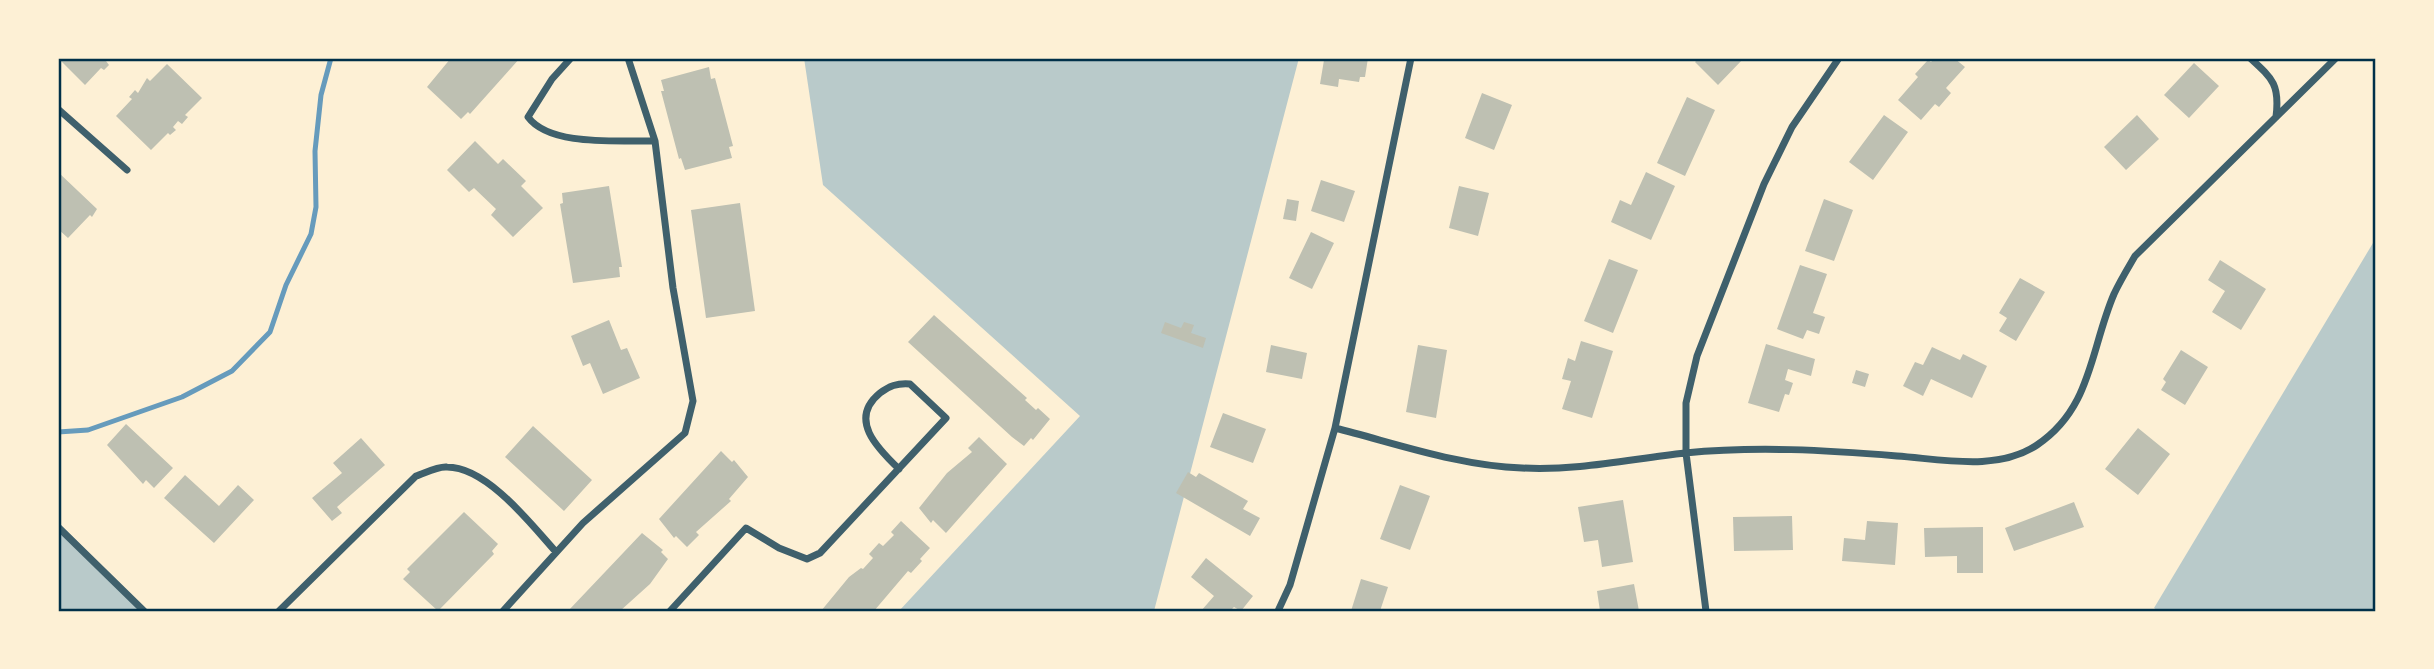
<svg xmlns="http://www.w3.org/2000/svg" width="2434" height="669" viewBox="0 0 2434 669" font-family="Inter,sans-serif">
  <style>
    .green { fill: #b9caca }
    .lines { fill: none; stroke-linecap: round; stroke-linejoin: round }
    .stream { stroke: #669bbc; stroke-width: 5 }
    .building { fill: #bec0b2 }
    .minor { stroke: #3f606c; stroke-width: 7 }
    .neatline { fill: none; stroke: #003049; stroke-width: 2.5 }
  </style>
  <rect width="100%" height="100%" fill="#fdf0d5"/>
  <path class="green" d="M804 58H1299L1154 611H899L1080 416 823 185Z
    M2376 238V611H2158L2154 608Z
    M58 522 148 611H58Z"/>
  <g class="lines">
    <path class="stream" d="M58 432 88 430 182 397 232 371 270 332 286 285 311 234 316 207 315 151 321 95 331 58"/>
  </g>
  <path class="building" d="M58 58H110L106 61 109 65 104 70 101 68 85 85Z
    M451 58H520L470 114 468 112 461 119 427 87Z
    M1330 58H1368L1365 77H1360L1359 82 1339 79 1338 87 1320 84 1324 60 1330 61Z
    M1699 58H1744L1718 85 1695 62Z
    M1935 58H1954L1965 67 1946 88 1951 93 1939 107 1935 104 1921 120 1898 100 1918 77 1915 74 1928 60 1931 62Z
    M2194 63 2219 86 2189 118 2164 95Z
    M167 64 202 98 185 115 188 117 182 124 178 121 173 127 176 130 170 135 168 133 151 150 116 116 132 99 129 97 135 90 138 93 147 78 150 81Z
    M709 67 711 79 715 78 733 146 729 147 732 158 685 170 681 158 679 159 661 91H664L661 80Z
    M1482 93 1512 105 1494 150 1465 138Z
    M1687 97 1715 110 1685 176 1657 163Z
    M1884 115 1908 132 1873 180 1849 162Z
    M2137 115 2159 139 2126 170 2104 147Z
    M475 141 498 164 503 159 526 181 521 186 543 208 513 237 491 215 496 209 474 188 469 192 447 170Z
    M58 172 97 209 92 217 90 215 68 238 58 229Z
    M1646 172 1675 186 1651 240 1611 222 1620 200 1631 205Z
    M1321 180 1355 191 1344 222 1311 211Z
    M609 186 622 267H619L620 277 573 283 560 204 563 203 562 193Z
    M1459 186 1489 193 1478 236 1449 228Z
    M1287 199 1299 201 1296 221 1283 219Z
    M1824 199 1853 210 1834 261 1805 251Z
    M740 203 755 311 706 318 691 210Z
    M1311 232 1334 243 1312 289 1289 278Z
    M1609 259 1638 270 1613 333 1584 321Z
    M2220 260 2266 289 2241 330 2212 312 2225 291 2208 280Z
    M1800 265 1827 274 1813 313 1825 317 1819 334 1807 330 1803 339 1777 329Z
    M2020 278 2045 292 2016 341 1999 331 2007 318 1999 313Z
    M934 315 1027 398 1025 400 1036 410 1038 408 1050 419 1033 440 1031 438 1024 446 1012 437 908 342Z
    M609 320 621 350 627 348 640 378 603 394 590 363 583 366 571 336Z
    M1165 322 1181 328 1184 322 1194 325 1191 333 1206 338 1203 348 1161 333Z
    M1581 341 1613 351 1592 418 1562 409 1571 381 1562 379 1568 358 1575 361Z
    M1766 344 1815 359 1811 376 1788 369 1785 380 1793 383 1789 395 1785 394 1779 412 1748 403Z
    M1271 345 1307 353 1302 379 1266 372Z
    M1418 345 1447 350 1436 418 1406 412Z
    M1932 347 1960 360 1963 354 1987 366 1972 398 1931 379 1923 396 1903 386 1915 362 1923 365Z
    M2181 350 2208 367 2185 405 2161 390 2166 382 2163 379Z
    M1856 370 1869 374 1865 387 1852 383Z
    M1223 413 1266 429 1253 463 1210 447Z
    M126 424 173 468 154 488 146 480 143 484 107 445Z
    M533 426 592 480 564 511 505 457Z
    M2138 428 2170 454 2138 495 2105 469Z
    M979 437 1007 464 946 533 933 520 931 523 919 508 947 473 972 452 968 448Z
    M361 438 385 465 337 507 342 513 332 521 312 498 342 473 333 463Z
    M721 451 732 462 734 460 748 477 729 499 731 501 696 532 699 535 687 547 676 536 674 538 659 519Z
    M1188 472 1196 477 1199 473 1248 501 1243 509 1260 518 1250 536 1176 493Z
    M185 475 219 506 238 485 254 500 214 543 164 498Z
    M1400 485 1430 496 1410 550 1380 539Z
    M1623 500 1633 562 1602 567 1598 540 1584 542 1578 507Z
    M2074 502 2084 527 2014 551 2005 528Z
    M464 512 498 544 492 551 494 554 438 611 403 579 410 572 407 569Z
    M1792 516 1793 550 1734 551 1733 517Z
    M901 521 930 548 920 559 922 561 911 573 908 571 874 611H821L849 577 861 568 863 569 873 558 869 554 879 543 883 546 894 535 891 532Z
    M1867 521 1898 523 1895 565 1842 561 1844 538 1865 540Z
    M1983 527V573H1957V556L1925 557 1924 528Z
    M642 533 663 550 661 552 668 559 650 584 620 611H568Z
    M1206 558 1253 596 1241 611 1234 607 1230 611H1201L1214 596 1191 577Z
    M1361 579 1388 587 1380 611H1351Z
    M1634 584 1639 611H1600L1597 591Z"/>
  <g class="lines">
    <path class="minor" d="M571 58 552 79 528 117C550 147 619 140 655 141L628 58
      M2250 58C2273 79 2280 85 2276 117
      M58 109 127 170
      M1335 428C1395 443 1459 466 1522 468 1577 471 1630 459 1685 453 1756 446 1826 450 1897 456 1941 459 1997 472 2037 445 2092 408 2090 350 2114 294 2120 281 2128 268 2135 256L2336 58
      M58 527 144 611
      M279 611 416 476C425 473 438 466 447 467 487 467 531 524 556 552
      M503 611 583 523 685 433 693 401 673 288 655 141
      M670 611 746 528 779 548 807 559 820 553 946 418 910 384C897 383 889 386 880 393 848 419 877 448 899 469
      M1278 611 1290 585 1335 428 1411 58
      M1706 611 1686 453V403L1697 356 1764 184 1792 127 1839 58"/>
  </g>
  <rect width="2434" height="669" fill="none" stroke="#fdf0d5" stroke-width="119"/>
  <rect x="60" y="60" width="2314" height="550" class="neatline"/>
</svg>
